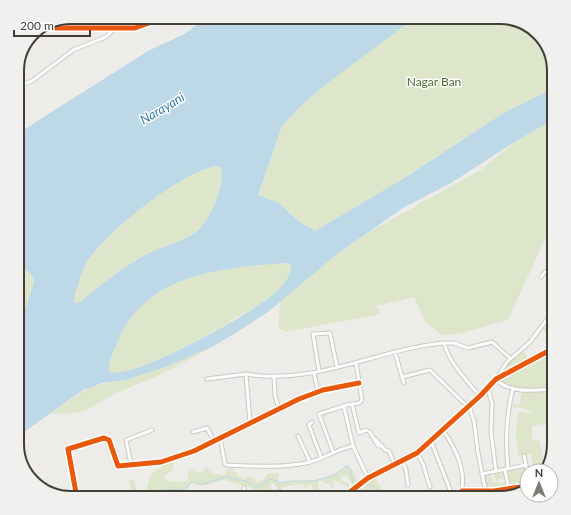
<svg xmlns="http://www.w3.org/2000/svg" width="571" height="515" viewBox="0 0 571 515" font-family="Lato,sans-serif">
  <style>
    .green { fill: #dde6cb }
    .water { fill: #bdd9e8; fill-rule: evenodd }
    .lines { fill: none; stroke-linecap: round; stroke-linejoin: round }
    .stream { stroke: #bdd9e8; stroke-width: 1 }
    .minor-casing { stroke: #cbc9c5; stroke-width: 5 }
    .minor { stroke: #fcfcfc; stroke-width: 3 }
    .cycleway-casing { stroke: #fff; stroke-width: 8 }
    .cycleway { stroke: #e8590c; stroke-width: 5 }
    .labels { text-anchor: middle; stroke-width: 3; stroke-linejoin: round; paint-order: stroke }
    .park-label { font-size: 12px; fill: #4b6f30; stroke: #fff }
    .water-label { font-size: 13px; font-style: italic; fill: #3b7ca4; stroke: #fff }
    .rim { fill: none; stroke: #433e36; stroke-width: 2 }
  </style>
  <rect width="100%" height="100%" fill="#eeece9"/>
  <path class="green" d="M416 17H504L538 33 554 71V88L505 112 406 177 315 231 301 223 289 211 258 195 282 126 304 103 326 84Z
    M554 119V147L547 156 554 167V226L547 234 508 320 461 333 443 336 425 322 414 297 377 306 381 314 285 332 278 328 280 301 336 255 374 229 482 169 513 143Z
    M215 166 220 167C227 183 210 220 197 231 185 241 167 245 153 251 126 264 103 283 80 302L75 303 74 297C78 286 80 273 87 263 106 231 179 174 215 166Z
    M279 263 291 265C292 275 282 286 275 293 265 304 249 310 236 318 217 330 128 384 109 371 108 360 115 349 119 339 147 275 218 269 279 263Z
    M17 270C26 268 32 272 34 281L27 305 17 323Z
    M548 320 554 327V344L542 329Z
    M212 347 158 376 114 394 87 410 76 413 49 414 91 386 126 380 165 367Z
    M523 351 530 360 503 374 501 373 507 363Z
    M546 356 552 367 545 371 550 379 554 377V388L524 389 501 383 500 381Z
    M554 390V422L532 426V441L539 440 545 467 543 471H538L537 467 533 468 531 454 518 456 516 432 518 413 521 412 532 414V411L510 406 511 403 519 405 522 391Z
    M174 460 172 471 164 475V478C169 483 179 483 186 481L189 477 187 474 192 469 196 473 202 472 206 467 213 474 225 475 226 470 232 468 239 477 246 479 247 476 255 478 256 482 263 480 267 474 278 473V481L280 482 316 480 338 473 346 465 349 466 355 474 357 483 353 485 346 476 341 477V480L349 484V488L335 481 333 482 334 487 331 488 329 483 324 484 322 481 318 482 319 490 313 491 311 484 305 488 304 484 298 485 297 484 278 489 273 483 270 485 271 490H265L264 497 252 494 253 488 223 480 203 486 191 483 185 494 177 493 159 498H111L115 497 118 490 131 492 129 480 133 479 138 492 145 491C152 480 144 476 161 468V464Z
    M525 466 527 486 510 489 506 470Z
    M504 471 506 478 497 480 498 484 507 482 506 490 487 493 484 475 490 473 493 483 496 482 494 473Z
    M374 476 385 494H392L405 498H364L362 492 355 490Z"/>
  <path class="water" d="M208 17H416L326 84 304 103 282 126 258 195 279 203 301 223 315 231 406 177 505 112 554 88V119L513 143 451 183 403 208 336 255 268 312 234 334 212 347 165 367 126 380 103 383 83 390 17 437V323L27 305 34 281C32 272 26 268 17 270V134L148 51 184 34ZM215 166 220 167C227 183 210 220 197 231 185 241 167 245 153 251 126 264 103 283 80 302L75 303C73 297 76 291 78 285 80 277 83 269 87 262 107 231 179 174 215 166ZM286 263 291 265C292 275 282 286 275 293 258 310 128 384 109 371 108 361 115 349 119 339 148 273 223 268 286 263Z"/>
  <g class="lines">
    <path class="stream" d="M358 488 366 484 377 489 383 497 397 498
      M119 498 163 490 185 489 191 482 202 484 226 477 250 482 256 488 270 479 282 483 291 481H315L334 475 347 466C354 470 349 479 355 485"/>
    <defs>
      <path id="minor" d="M42 28H135L166 17
        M112 29 113 17
        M17 87 32 81 73 50 106 37 114 29
        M554 234V228
        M541 277 544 273 554 266
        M395 352 402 377 430 370 470 409 474 421 478 453 487 498
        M546 353 554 369
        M356 363 362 400 359 403 352 404 359 433 366 430 370 432 378 446H382L385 450 389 451 395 465
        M319 371 313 334 330 333 337 367
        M314 373 318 392
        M274 376 275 396 279 409
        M402 377 404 383
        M207 379 246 374
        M496 379 507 362 530 342 554 310
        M496 379C509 394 536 390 554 389
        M488 389 492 403 491 433 496 471
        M480 396C466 380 450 364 444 343H454L468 348 492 342 510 358
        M352 404 346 405 344 407 353 446
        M312 422 309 425 321 457
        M250 423 246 374C315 386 377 349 444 343
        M443 430C457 451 468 473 460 498
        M193 432 207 428 214 441
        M298 436 310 462
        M220 438 225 464 227 465C253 466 280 468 306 463 322 460 336 449 353 446L368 478
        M374 438 382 446
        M431 441 451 492
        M333 452 319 414 344 406
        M417 453 423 464 430 487
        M524 456 526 465
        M403 462 406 470 408 485
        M131 464 126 440 152 430
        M508 469C505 441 506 416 513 388
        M505 470 509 490
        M482 474 526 465 527 471
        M279 491V498
        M462 491H494L527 486
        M77 498 68 449 104 438 109 440 118 466 161 462 194 451 299 399 323 390 359 383
        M242 498 244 488
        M342 498 368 478 417 453 480 396 496 379 554 348"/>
    </defs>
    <use href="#minor" class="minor-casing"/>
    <use href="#minor" class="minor"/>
    <defs>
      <path id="cycleway" d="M42 28H135L166 17
        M462 491H494L527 486
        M77 498 68 449 104 438 109 440 118 466 161 462 194 451 299 399 323 390 359 383
        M342 498 368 478 417 453 480 396 496 379 554 348"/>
    </defs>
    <use href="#cycleway" class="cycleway-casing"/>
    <use href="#cycleway" class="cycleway"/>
  </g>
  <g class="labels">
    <g class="park-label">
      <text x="434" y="86">Nagar Ban</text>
    </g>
    <g class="water-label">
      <text transform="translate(162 108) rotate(-31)" y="5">Narayani</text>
    </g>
  </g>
  <path d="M0 0H571V515H0ZM71 24H500A47 47 0 0 1 547 71V444A47 47 0 0 1 500 491H71A47 47 0 0 1 24 444V71A47 47 0 0 1 71 24Z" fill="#f0f0ef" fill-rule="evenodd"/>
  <path class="rim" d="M71 24H500A47 47 0 0 1 547 71V444A47 47 0 0 1 500 491H71A47 47 0 0 1 24 444V71A47 47 0 0 1 71 24Z"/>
  <g transform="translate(539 483)"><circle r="19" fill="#ffffff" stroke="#b4b2af"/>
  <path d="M0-3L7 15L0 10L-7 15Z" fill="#7f7b75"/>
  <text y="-6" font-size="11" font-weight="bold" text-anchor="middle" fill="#433e36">N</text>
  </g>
  <path d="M14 30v6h76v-6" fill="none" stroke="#433e36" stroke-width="2"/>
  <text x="20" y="30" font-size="12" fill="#433e36" stroke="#ffffff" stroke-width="3" paint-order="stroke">200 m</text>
</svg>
